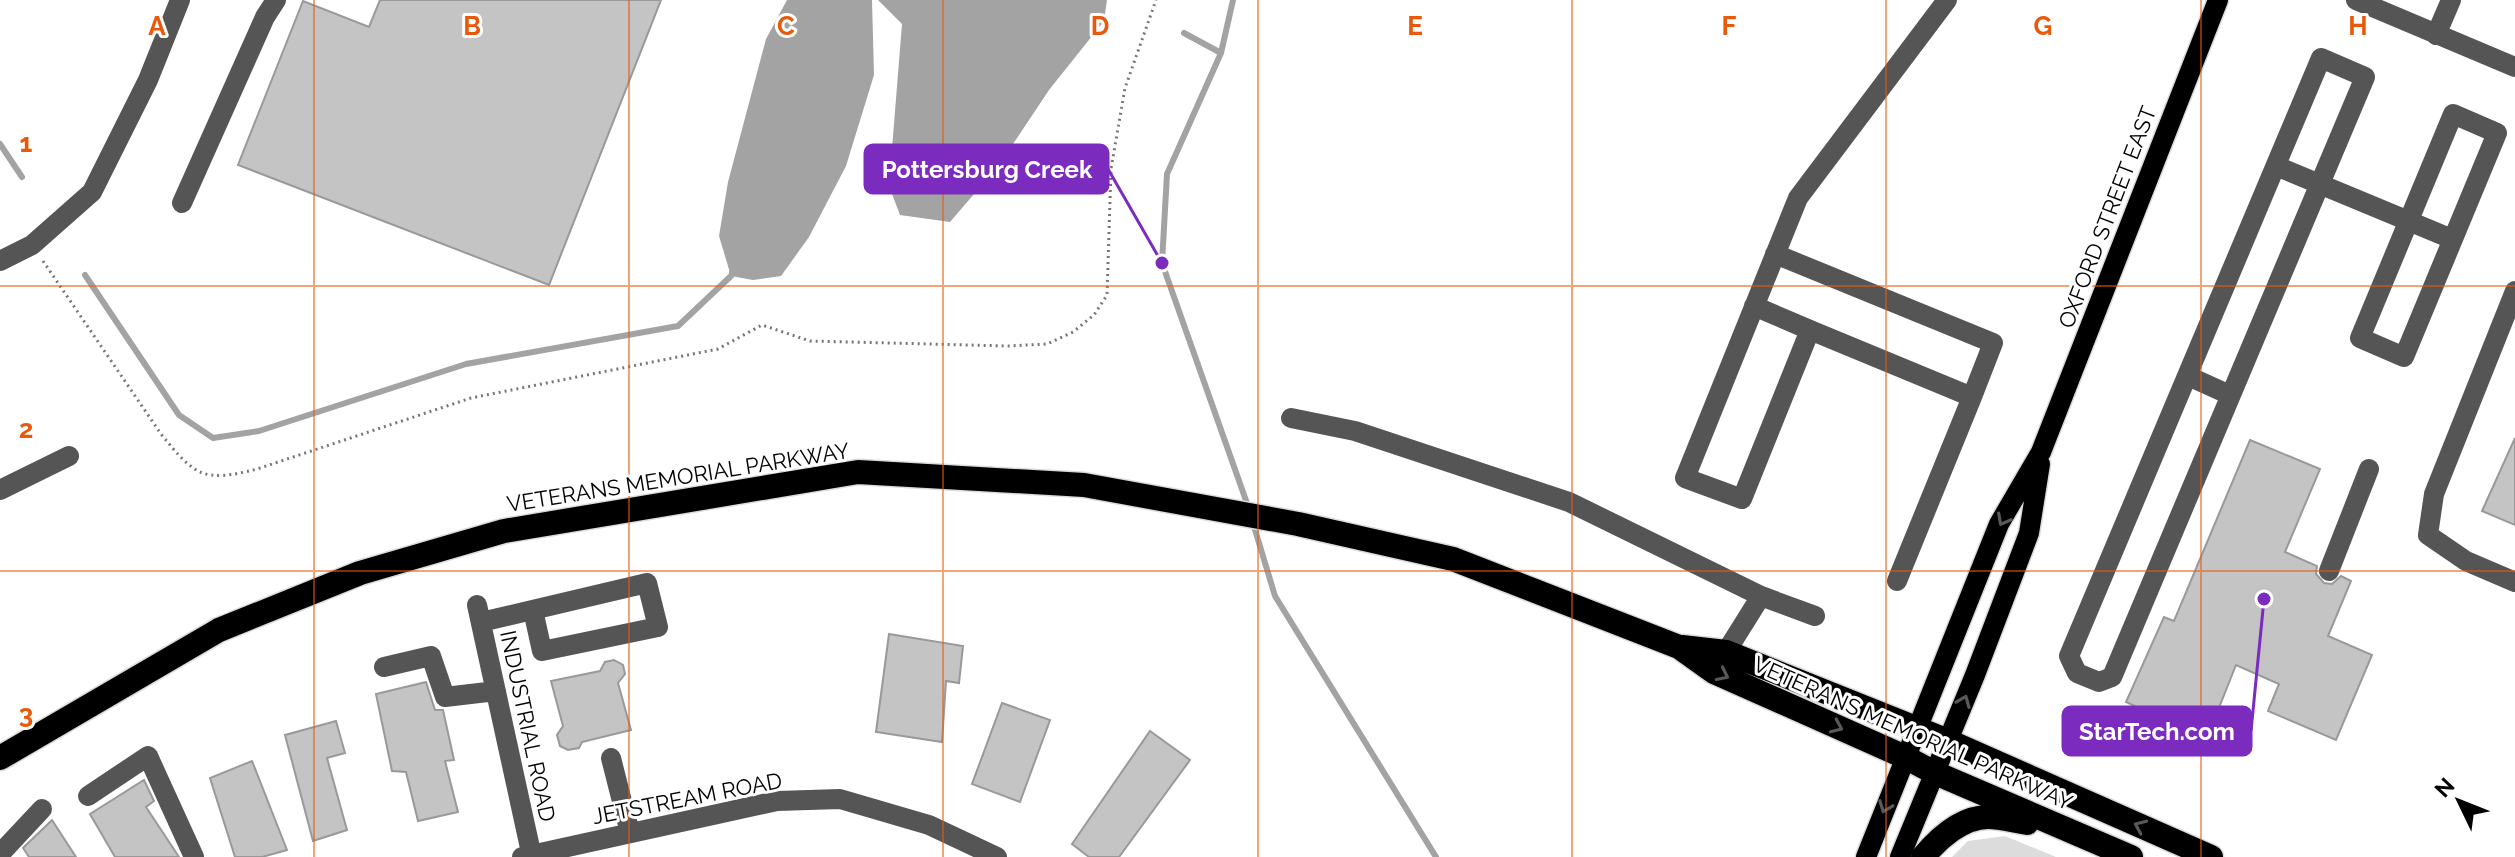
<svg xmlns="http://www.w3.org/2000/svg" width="2515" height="857" viewBox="0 0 2515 857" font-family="Raleway,sans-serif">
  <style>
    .green { fill: #dcdcdc }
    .water { fill: #a3a3a3 }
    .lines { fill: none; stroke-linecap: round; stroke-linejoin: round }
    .stream { stroke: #a3a3a3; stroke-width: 6 }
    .building { fill: #c4c4c4; stroke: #999; stroke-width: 2 }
    .major-casing { stroke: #dbdbdb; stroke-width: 23 }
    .highway-casing { stroke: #dbdbdb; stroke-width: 27 }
    .path { stroke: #777; stroke-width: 3; stroke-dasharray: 2 4; stroke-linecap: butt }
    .minor { stroke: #555; stroke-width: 20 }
    .major { stroke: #000; stroke-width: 20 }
    .highway { stroke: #000; stroke-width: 24 }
    .oneway { stroke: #595959 }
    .grid { fill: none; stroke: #e8590c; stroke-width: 2; stroke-opacity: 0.55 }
    .labels { text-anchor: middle; stroke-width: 6; stroke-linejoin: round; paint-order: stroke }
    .street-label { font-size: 22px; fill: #000; stroke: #fff }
    .grid-label { font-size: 26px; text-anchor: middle; font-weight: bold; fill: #e8590c; stroke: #fff; stroke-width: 6; stroke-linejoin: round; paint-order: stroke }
    .leader { fill: none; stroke: #7b2cbf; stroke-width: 3 }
    .callout-dot { fill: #7b2cbf; stroke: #fff; stroke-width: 3 }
    .callout { fill: #7b2cbf; stroke: #7b2cbf; stroke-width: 3 }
    .callout-label { font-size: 24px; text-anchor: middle; font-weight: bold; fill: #fff }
  </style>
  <rect width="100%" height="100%" fill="#fff"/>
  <path class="green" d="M2005 836 2056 857H1952L1968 841Z"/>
  <path class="water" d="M787 0H872L874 75 846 166 809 237 781 276 753 280 731 276 719 236 728 182 766 39Z
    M878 0H1107L1104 21 1049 90 999 165 950 222 900 215 889 186 902 24Z"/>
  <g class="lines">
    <path class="stream" d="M1233 0 1221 53 1167 174 1162 263 1249 509
      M1184 33 1221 53
      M0 144 22 177
      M85 275 179 415 213 438 259 431 466 364 678 326 731 276 733 270
      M1253 523 1275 596 1436 857"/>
  </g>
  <path class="building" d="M380 0H661L549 285 238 165 303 1 369 27Z
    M2515 438V525L2482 511Z
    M2250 440 2320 469 2285 552 2317 566 2316 574 2324 583 2332 584 2341 576 2351 581 2328 636 2372 655 2336 740 2268 711 2279 684 2236 665 2207 738 2189 730 2187 734 2182 733 2180 738 2156 727 2157 723 2132 713 2135 706 2126 702 2164 617 2174 621Z
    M889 634 963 646 959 683 946 681 942 742 876 732Z
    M614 660 623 665 625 674 618 683 631 730 582 742 579 748 568 750 560 746 557 735 563 726 551 681 600 671 605 662Z
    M426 682 435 710H443L454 760 445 761 458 812 418 821 406 772 392 771 376 694Z
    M1002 703 1050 720 1020 802 972 784Z
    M336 721 345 753 327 758 347 830 313 841 285 735Z
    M1150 731 1190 760 1119 857H1089L1072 844Z
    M252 761 287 850 262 857H235L210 778Z
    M144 780 154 801 146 807 179 857H115L90 814Z
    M52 820 76 857H29L23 848Z"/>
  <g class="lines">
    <defs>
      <path id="major" d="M1866 857 1999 524 2041 452 2218 0
        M1900 857 1975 675 2029 533 2040 464"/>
      <path id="highway" d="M1682 647 1726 652 1948 741 2211 857
        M0 758 219 630 360 573 504 531 858 472 1084 485 1298 524 1453 559 1679 647 1714 672 1905 757 1933 772 2131 857
        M1923 857C1938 839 1962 817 1988 817 2000 817 2014 821 2027 823"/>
    </defs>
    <use href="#major" class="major-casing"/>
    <use href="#highway" class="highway-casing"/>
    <path class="path" d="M43 261 161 434C195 476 203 483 257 469L471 398 718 349 762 325 810 341 1008 346 1047 344 1073 332 1094 315 1107 295 1111 169 1125 88 1156 0"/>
    <path class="minor" d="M2356 0 2515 67
      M2436 35 2451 0
      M2321 58 2365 77 2112 677 2099 682 2077 673 2069 656Z
      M2453 114 2497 133 2404 357 2360 338Z
      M2276 166 2452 239
      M182 203 265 17 276 0
      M1775 254 1993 343 1972 397
      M0 261 32 245 92 192 148 80 180 0
      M2515 291 2434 494 2428 535 2466 561 2515 582
      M1754 306 1810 330 1742 499 1685 478 1798 198 1947 0
      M1810 330 1972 397 1897 581
      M2188 376 2230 395
      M1291 418 1355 431 1569 502 1761 596 1815 616
      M0 490 69 456
      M2329 571 2369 469
      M477 605 532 857
      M481 622 647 583 658 627 542 651 533 610
      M1726 652 1761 596
      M384 667 431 656 445 697 496 691
      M611 758 630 833
      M88 796 148 756 194 857
      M0 854 42 809
      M522 857 777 801 840 799 929 825 997 857"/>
    <use href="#major" class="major"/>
    <use href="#highway" class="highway"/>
  </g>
  <defs><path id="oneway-chevron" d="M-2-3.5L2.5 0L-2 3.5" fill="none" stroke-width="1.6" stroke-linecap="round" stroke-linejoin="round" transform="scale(2)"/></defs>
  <g class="oneway">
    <use href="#oneway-chevron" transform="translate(2003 520) rotate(118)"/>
    <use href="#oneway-chevron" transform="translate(1723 675) rotate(26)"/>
    <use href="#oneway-chevron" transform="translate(1964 701) rotate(-68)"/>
    <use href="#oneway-chevron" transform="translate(1837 727) rotate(24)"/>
    <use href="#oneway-chevron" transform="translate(1885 807) rotate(111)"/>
    <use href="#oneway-chevron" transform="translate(2140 826) rotate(-156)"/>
  </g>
  <path class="grid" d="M314 0V857M629 0V857M943 0V857M1258 0V857M1572 0V857M1886 0V857M2201 0V857M0 286H2515M0 571H2515"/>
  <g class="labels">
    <g class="street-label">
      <text transform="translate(2107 217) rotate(-69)" y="8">OXFORD STREET EAST</text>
      <text transform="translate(678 477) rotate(-9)" y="8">VETERANS MEMORIAL PARKWAY</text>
      <text transform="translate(528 726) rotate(78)" y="8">INDUSTRIAL ROAD</text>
      <text transform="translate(1913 733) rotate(24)" y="8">VETERANS MEMORIAL PARKWAY</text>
      <text transform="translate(687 798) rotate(-11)" y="8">JETSTREAM ROAD</text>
    </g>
  </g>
  <g class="grid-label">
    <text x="157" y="35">A</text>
    <text x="472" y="35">B</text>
    <text x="786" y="35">C</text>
    <text x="1100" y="35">D</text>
    <text x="1415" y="35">E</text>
    <text x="1729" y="35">F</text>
    <text x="2043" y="35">G</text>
    <text x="2358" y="35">H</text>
    <text x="26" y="152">1</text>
    <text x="26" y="438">2</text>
    <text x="26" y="723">3</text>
  </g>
  <path class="leader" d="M1162 263L1108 169M2264 599L2251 731"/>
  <g class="callout-dot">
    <circle cx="1162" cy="263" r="8"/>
    <circle cx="2264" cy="599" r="8"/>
  </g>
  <g class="callout">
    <rect x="865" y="145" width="243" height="48" rx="8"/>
    <rect x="2063" y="707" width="188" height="48" rx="8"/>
  </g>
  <g class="callout-label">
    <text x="987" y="178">Pottersburg Creek</text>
    <text x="2157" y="740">StarTech.com</text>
  </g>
  <g transform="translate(2459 801) rotate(313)" stroke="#ffffff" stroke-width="6" paint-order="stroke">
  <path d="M0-6L14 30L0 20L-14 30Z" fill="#000000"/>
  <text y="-12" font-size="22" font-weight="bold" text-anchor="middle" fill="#000000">N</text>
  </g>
</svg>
